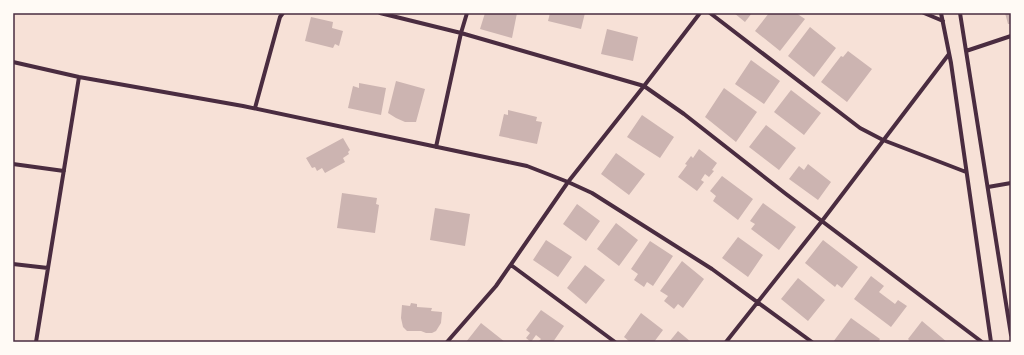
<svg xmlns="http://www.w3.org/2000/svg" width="1024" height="355" viewBox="0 0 1024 355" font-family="Montserrat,sans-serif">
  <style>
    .building { fill: #ccb4b1 }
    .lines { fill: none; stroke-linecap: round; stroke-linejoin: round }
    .minor { stroke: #4a2c40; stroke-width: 4 }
    .neatline { fill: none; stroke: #4a2c40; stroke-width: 1.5 }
  </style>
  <rect width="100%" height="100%" fill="#f7e1d7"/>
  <path class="building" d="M485 13H517L512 38 480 29Z
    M550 13H585L581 29 548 21Z
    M734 13H752L745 22Z
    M769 13H796L805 19 780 51 755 31Z
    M1005 13H1011V24H1008Z
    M311 17 333 22 332 28 343 31 339 46 335 44 333 48 305 41Z
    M810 27 836 48 814 77 788 56Z
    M607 29 638 37 633 61 601 54Z
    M848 51 872 69 847 102 821 82 841 56 843 57Z
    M751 60 780 81 764 104 735 84Z
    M396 81 425 89 416 122H405L396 118 388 113Z
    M359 83 386 88 381 115 348 108 353 86 359 88Z
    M724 88 757 112 736 142 705 117Z
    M791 90 821 113 804 135 774 112Z
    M508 110 537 117 536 121 542 122 537 144 499 136 504 114 508 115Z
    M642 115 674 137 660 158 627 137Z
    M766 125 796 148 779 170 749 147Z
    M343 138 350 150 348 152 349 154 343 158 345 162 325 173 322 168 317 171 315 167 312 168 306 158Z
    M699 149 717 163 712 170 714 171 709 177 705 174 701 180 704 182 697 191 678 177 687 165 685 164 691 156 693 158Z
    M616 153 645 174 629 195 601 174Z
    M808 164 831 182 818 200 789 179 799 166 804 170Z
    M722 176 753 199 738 220 713 201 716 196 710 191Z
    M342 193 377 198 376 204 379 205 375 233 337 228Z
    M763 203 796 227 779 250 751 229 755 224 750 221Z
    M577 204 600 221 586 241 563 224Z
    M435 208 470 214 465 246 430 240Z
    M616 223 638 240 619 266 597 249Z
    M738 237 763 255 748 277 722 258Z
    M546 240 572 257 558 277 533 260Z
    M823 240 858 267 842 288 837 284 835 287 805 263Z
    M650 241 673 256 653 286 647 282 644 287 634 280 638 274 631 269Z
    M682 261 704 279 683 308 678 304 674 309 664 301 668 296 660 291Z
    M585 265 605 280 586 304 567 288Z
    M871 276 884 286 879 292 895 304 898 300 907 306 891 327 854 299Z
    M798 278 825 300 808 321 781 299Z
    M411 303 417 304V307L432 308 431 311 442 312 441 323 436 331 432 333H426L421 331H407L403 327 401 318 402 305 410 306Z
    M541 310 564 326 553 342H538L541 339 536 335 531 342 526 338 530 333 526 330Z
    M641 313 663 330 654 342H630L624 337Z
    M851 318 880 339 878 342H833Z
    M922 321 947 342H911L908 339Z
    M481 323 505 342H466Z
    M678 331 691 342H669Z"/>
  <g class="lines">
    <path class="minor" d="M380 13 461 33 644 86 684 114 786 194 982 342
      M710 13 860 128 883 140 966 172
      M924 13 943 21
      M941 13 951 63 991 342
      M960 13 1011 335
      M966 51 1011 36
      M13 62 79 77 243 106 527 166 568 182 592 193 712 269 812 342
      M255 108 280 17 283 13
      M436 147 461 33 467 13
      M13 164 64 171
      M988 187 1011 183
      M13 264 48 268
      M511 265 615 342
      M36 342 79 77
      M447 342 496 286 568 182 644 86 700 13
      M726 342 822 221 949 54"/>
  </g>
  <rect width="1024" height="355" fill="none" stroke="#fffaf5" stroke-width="28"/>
  <rect x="14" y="14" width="996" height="327" class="neatline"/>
</svg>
